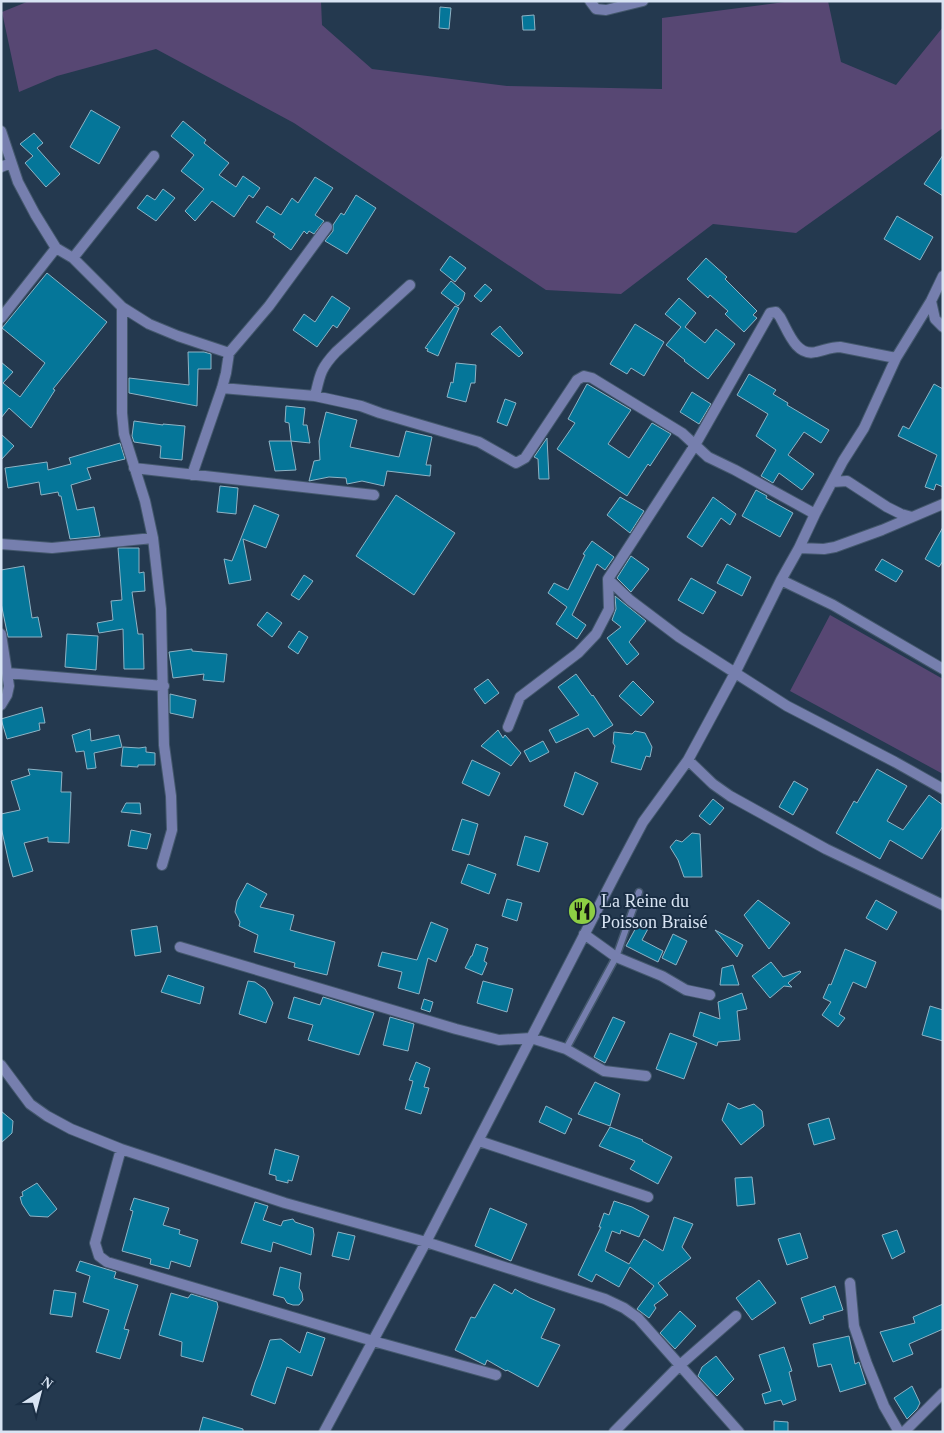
<svg xmlns="http://www.w3.org/2000/svg" width="944" height="1433" viewBox="0 0 944 1433" font-family="'Times New Roman',serif">
  <style>
    .green { fill: #574773 }
    .building { fill: #057699; stroke: #8eb3c5 }
    .lines { fill: none; stroke-linecap: round; stroke-linejoin: round }
    .service-casing { stroke: #44586d; stroke-width: 9 }
    .minor-casing { stroke: #44586d; stroke-width: 12 }
    .service { stroke: #767fae; stroke-width: 6 }
    .minor { stroke: #767fae; stroke-width: 10 }
    .labels { text-anchor: middle; stroke-width: 4; stroke-linejoin: round; paint-order: stroke }
    .poi-label { font-size: 18px; fill: #d8e4f3; stroke: #1a2e44; text-anchor: start }
  </style>
  <rect width="100%" height="100%" fill="#24394f"/>
  <path class="green" d="M29 1H321L322 25 372 69 507 86 662 89V18L792 1H828L841 62 896 85 943 27V128L796 233 713 224 621 294 546 290 294 123 156 49 57 76 19 92 2 12Z
    M830 615 943 679V774L790 691Z"/>
  <path class="building" d="M440 7 451 8 449 29 439 28Z
    M534 15 535 30H523L522 16Z
    M91 110 120 127 99 164 70 147Z
    M183 121 206 140 204 143 229 163 219 175 236 187 243 176 260 188 253 198 249 195 234 217 212 201 195 221 185 211 204 189 181 171 194 155 171 136Z
    M34 133 43 143 37 148 60 174 46 187 25 163 33 156 20 144Z
    M943 155V196L924 184Z
    M315 177 333 188 315 215 324 221 314 234 309 231 307 234 304 231 291 250 273 237 275 234 256 222 267 206 281 215 292 198 298 203Z
    M163 189 175 198 156 221 137 208 147 195 155 200Z
    M356 195 376 208 347 254 325 241 333 231V225L341 213 344 215Z
    M897 216 933 237 920 260 884 239Z
    M450 256 466 268 455 282 440 270Z
    M706 258 727 277 725 279 757 311 753 315 757 318 744 332 725 314 728 311 710 295 708 298 687 279Z
    M47 273 107 322 53 389 55 390 31 428 9 408 1 418V362L13 372 3 383 20 397 45 363 2 328Z
    M451 281 465 293 463 300 458 306 441 293Z
    M485 284 492 290 481 302 474 296Z
    M332 296 350 308 337 328 333 325 317 347 293 330 304 314 315 322Z
    M679 298 696 313 685 327 705 343 716 329 735 344 708 379 684 361 685 360 666 345 681 327 665 314Z
    M455 306 459 308 438 356 427 351 428 349 425 348Z
    M635 324 664 342 644 376 631 368 627 374 610 364Z
    M500 326 523 353 519 357 491 334Z
    M188 352H204L211 354V369H198L197 406 129 393V378L189 385Z
    M456 363 476 365 475 383H471L466 402 447 397 451 382 453 383Z
    M749 374 776 390 773 394 788 403 787 405 829 430 821 443 804 432 788 455 814 474 802 490 779 473 773 483 761 476 776 450 756 436 768 414 737 395Z
    M587 384 631 410 608 444 629 458 652 423 671 434 650 466 648 464 627 496 557 449 575 423 568 419Z
    M934 384 943 389V487L936 484 934 490 925 487 937 455 898 436 903 426 909 429Z
    M692 392 711 404 699 424 680 412Z
    M505 399 516 403 507 426 497 422Z
    M286 406 305 408 303 425H307L310 443 291 441 289 423 285 422Z
    M326 412 357 420 350 447 399 457 406 431 432 437 426 465H431L430 476 387 471 384 486 362 481 347 484 346 478 329 477 309 481 314 461 320 460 319 441Z
    M134 421 163 425V424L185 426 182 460 160 458 161 446 134 442 132 436Z
    M1 434 14 446 1 460Z
    M547 438 549 479H539L538 459 534 457Z
    M269 441H291L296 470 275 471Z
    M120 443 125 459 87 468 91 479 71 485 77 510 94 507 100 536 70 539 61 496H59L58 492 41 495 39 482 8 488 5 468 47 462 48 470 71 464 69 458Z
    M220 486 238 488 236 514 217 512Z
    M756 490 767 496 766 498 793 513 780 537 742 516Z
    M396 495 455 533 414 595 356 556Z
    M620 497 644 511 630 533 607 515Z
    M713 497 736 514 730 525 721 518 702 547 687 537Z
    M254 505 279 515 266 548 243 539 251 580 229 584 224 559 232 561Z
    M943 527V561L939 567 925 559Z
    M592 541 614 557 605 570 597 564 572 615 586 625 577 639 556 624 567 607 548 593 554 583 568 590 585 555 583 554Z
    M118 548H139V573L144 572 145 591 132 592 138 634H143L144 669H124L123 629 99 633 97 623 113 620 111 601 122 600Z
    M631 556 649 569 631 592 617 578Z
    M882 559 903 571 896 582 875 570Z
    M727 564 751 577 742 596 717 583Z
    M24 566 32 618 38 617 42 637H8L1 603V570Z
    M304 575 313 581 299 600 291 595Z
    M691 578 716 592 703 614 678 600Z
    M615 596 626 605 646 621 629 642 639 654 627 665 607 638 621 627 612 620 616 609Z
    M267 612 282 623 272 637 257 625Z
    M299 631 308 637 298 654 288 647Z
    M67 634 98 636 96 670 65 667Z
    M192 649V651L227 654 224 682 203 680 204 674 173 678 169 652Z
    M576 674 592 696 593 695 613 725 594 737 588 728 556 743 549 730 579 715 558 687Z
    M488 679 499 693 485 704 474 689Z
    M633 681 654 702 641 716 619 696Z
    M170 694 196 700 193 718 170 713Z
    M42 707 45 723H39L40 730 7 739 1 719Z
    M90 729 91 741 119 735 122 747 94 753 96 768 87 769 84 751 76 752 72 735Z
    M498 730 503 738 505 735 521 753 511 766 481 746Z
    M635 731 645 733 652 747 650 757 646 756 641 770 611 762 615 746 613 743 614 732 632 734Z
    M543 741 549 752 530 762 524 751Z
    M123 747 139 748 146 747V752L155 753V765H138V767L121 766Z
    M472 760 500 773 489 796 462 783Z
    M28 769 62 772 61 792H71L69 843 48 842V837L24 843 33 871 13 877 9 863 1 827V814L20 810 11 781 30 775Z
    M877 769 907 786 887 821 903 830 929 795 943 805V826L922 859 890 840 880 859 836 833 854 801 857 803Z
    M575 772 598 783 583 815 564 806Z
    M794 781 808 789 793 815 779 807Z
    M713 799 724 808 710 825 699 816Z
    M126 803H140L141 814 121 812Z
    M462 819 478 824 469 855 452 850Z
    M131 830 151 834 147 849 128 846Z
    M692 833 700 834 702 877H684L678 860 670 847 676 840 682 842Z
    M525 836 548 843 539 872 517 865Z
    M468 864 496 874 489 894 461 883Z
    M247 883 267 894 260 907 294 915 290 930 335 942 327 975 294 967 295 963 254 952 258 935 239 926 240 922 235 912 237 901Z
    M507 899 522 903 517 921 502 916Z
    M758 900 790 923 769 949 744 915Z
    M876 900 897 912 887 930 866 918Z
    M431 922 448 929 436 962 428 958 419 994 398 988 402 972 378 966 382 952 417 960Z
    M639 922 649 927 642 940 663 951 658 962 626 946Z
    M157 926 161 952 135 956 131 930Z
    M715 930 743 945 737 957Z
    M673 934 687 941 676 965 662 958Z
    M476 944 488 948 484 961 487 963 482 975 465 968 471 956H472Z
    M845 949 876 962 866 988 853 982 839 1014 845 1018 838 1027 822 1015 831 1002 823 998 829 984 831 985Z
    M771 962 783 977 800 971 801 972 788 983 792 987 784 986 770 998 752 976Z
    M733 965 739 985H720L722 968Z
    M168 975 204 987 200 1004 161 992Z
    M248 981 255 982 265 989 273 1003 266 1023 239 1014Z
    M483 981 513 989 507 1012 477 1003Z
    M742 993 747 1009 737 1011 740 1040 718 1042 717 1046 693 1036 700 1012 720 1019 718 1002Z
    M294 997 320 1005 323 997 374 1013 359 1055 308 1040 313 1025 288 1018Z
    M424 999 433 1002 430 1012 421 1009Z
    M930 1006 943 1010V1041L922 1035Z
    M390 1017 414 1024 408 1051 383 1045Z
    M613 1017 625 1022 605 1063 594 1057Z
    M670 1033 697 1043 684 1079 656 1069Z
    M416 1062 430 1068 424 1087 429 1088 421 1114 405 1109 413 1081 409 1080Z
    M595 1082 620 1094 610 1126 578 1114Z
    M728 1103 739 1109 754 1104 762 1111 764 1126 741 1145 722 1120Z
    M546 1106 572 1119 565 1134 539 1122Z
    M1 1111 13 1121 12 1133 1 1143Z
    M829 1118 835 1139 814 1145 808 1124Z
    M610 1127 643 1140 642 1141 672 1157 658 1184 630 1169 635 1161 599 1146Z
    M275 1149 299 1156 292 1181 288 1180V1183L276 1180V1176L269 1174Z
    M752 1177 755 1204 737 1206 735 1178Z
    M37 1183 57 1209 48 1217 30 1216 22 1204 20 1197 23 1196 22 1192Z
    M134 1198 169 1208 163 1225 180 1230 179 1234 198 1240 190 1267 171 1261 169 1269 150 1264 151 1259 122 1251 133 1211 130 1210Z
    M614 1201 632 1207 649 1216 639 1237 621 1230 620 1234 612 1231 605 1251 629 1264 644 1239 663 1251 674 1217 693 1224 682 1247 691 1258 658 1283 668 1295 654 1305 656 1308 649 1318 637 1309 654 1286 630 1267 619 1287 596 1274 592 1282 578 1275 601 1227H599L604 1213 609 1215Z
    M255 1202 268 1206 263 1220 281 1226 283 1221 293 1219 295 1222 313 1228 314 1235 311 1255 273 1242 271 1252 241 1243Z
    M490 1208 527 1224 511 1261 475 1246Z
    M897 1230 905 1252 892 1259 882 1235Z
    M338 1232 355 1236 349 1260 332 1256Z
    M800 1233 808 1258 787 1265 778 1239Z
    M80 1261 116 1272 114 1278 138 1285 124 1329 129 1330 120 1359 96 1352 109 1310 83 1302 90 1276 76 1271Z
    M280 1267 301 1273 299 1288 302 1293 303 1300 299 1305H293L287 1303 284 1298 273 1295Z
    M759 1280 776 1303 752 1320 736 1298Z
    M494 1284 512 1294 515 1289 530 1298 555 1309 541 1338 560 1345 538 1387 507 1370 506 1371 487 1360 485 1365 455 1350 471 1317 475 1318Z
    M835 1286 843 1310 823 1316 824 1319 810 1324 801 1298Z
    M54 1290 76 1293 72 1317 50 1314Z
    M171 1293 188 1298 191 1294 217 1302 218 1307 203 1362 181 1356 182 1342 159 1335Z
    M943 1304V1329L909 1344 913 1354 893 1362 880 1332 915 1323 913 1317Z
    M680 1311 696 1326 675 1349 660 1333Z
    M307 1332 325 1338 312 1376 287 1367 275 1404 251 1395 255 1382 261 1367 270 1340 281 1339 300 1353Z
    M849 1336 855 1364 859 1362 866 1384 840 1392 831 1364 818 1367 813 1344Z
    M784 1347 792 1371 789 1372 796 1400 783 1405 781 1400 765 1404 762 1394 771 1391 759 1355Z
    M716 1356 734 1379 717 1396 698 1376 702 1367Z
    M912 1386 920 1403 917 1409 907 1419 894 1398Z
    M203 1417 243 1429V1432H199Z
    M774 1421 788 1422V1432H774Z"/>
  <g class="lines">
    <defs>
      <path id="service" d="M566 1049 616 957 639 892"/>
      <path id="minor" d="M590 1 596 9 606 10 643 1
        M1 131 18 182 35 214 56 248 73 258 122 307 149 324 178 336 229 353
        M1 167 11 163
        M73 258 154 156
        M931 301 935 319 943 327
        M122 307V413L124 434 145 501 153 538 161 609 164 745 171 796 172 830 162 865
        M1 318 56 248
        M222 388 315 396 361 406 380 413 479 442 516 463 525 458 577 380 584 376 592 378 682 433 708 457 735 470 815 514
        M315 396C320 375 320 369 336 352L410 285
        M134 468 374 495
        M192 475 222 388 226 373 229 353 269 306 327 227
        M832 482 847 481 887 507 901 514 912 517
        M1 544 52 548 153 538
        M799 548 824 549 835 547 882 530 943 504
        M608 579 630 600 679 637 787 706 895 762 943 789
        M781 580 833 605 943 669
        M1 634 9 686 7 695 1 705
        M7 673 164 686
        M508 727 520 697 578 653 596 634 609 609 608 579 695 445 770 313 776 312 780 317C788 331 796 357 816 352 825 350 831 347 840 347L896 358
        M688 760 713 784 730 796 826 849 943 905
        M584 934 616 957 662 976 686 990 710 995
        M180 947 456 1029 499 1040 531 1038 566 1049 604 1071 646 1076
        M1 1065 30 1104 47 1116 71 1129 121 1149 285 1203 426 1242 605 1299 624 1308 638 1318 739 1432
        M479 1141 648 1197
        M121 1149 95 1243 99 1256 107 1262 373 1341 496 1375
        M850 1283 854 1326 867 1364 884 1406 899 1432
        M324 1432 426 1242 615 875 643 822 688 760 735 673 781 580 799 548 815 514 843 461 864 428 896 358 931 301 943 276
        M614 1432 680 1365 736 1316
        M904 1432 943 1393"/>
    </defs>
    <use href="#service" class="service-casing"/>
    <use href="#minor" class="minor-casing"/>
    <use href="#service" class="service"/>
    <use href="#minor" class="minor"/>
  </g>
  <defs>
    <symbol id="restaurant-disc" viewBox="-11 -11 22 22"><circle r="9.5" fill="#8dce44" stroke="#1a2e44"/><path d="M-5-6h1v4h1v-4h1v4h1v-4h1v5L-1.5 .5V6h-2V.5L-5-1ZM5-6V6H3V1.5H1.5Q1.5-4 5-6Z" fill="#111"/></symbol>
  </defs>
  <g fill-rule="evenodd">
    <use href="#restaurant-disc" x="566" y="895" width="32" height="32"/>
  </g>
  <g class="labels">
    <g class="poi-label">
      <text x="601" y="907">La Reine du<tspan x="601" dy="21">Poisson Braisé</tspan></text>
    </g>
  </g>
  <rect width="944" height="1433" fill="none" stroke="#d8e4f3" stroke-width="5"/>
  <g transform="translate(40 1393) rotate(36)" stroke="#1a2e44" stroke-width="4" paint-order="stroke">
  <path d="M0-4L9 19L0 12L-9 19Z" fill="#d8e4f3"/>
  <text y="-8" font-size="14" font-weight="bold" text-anchor="middle" fill="#d8e4f3">N</text>
  </g>
</svg>
